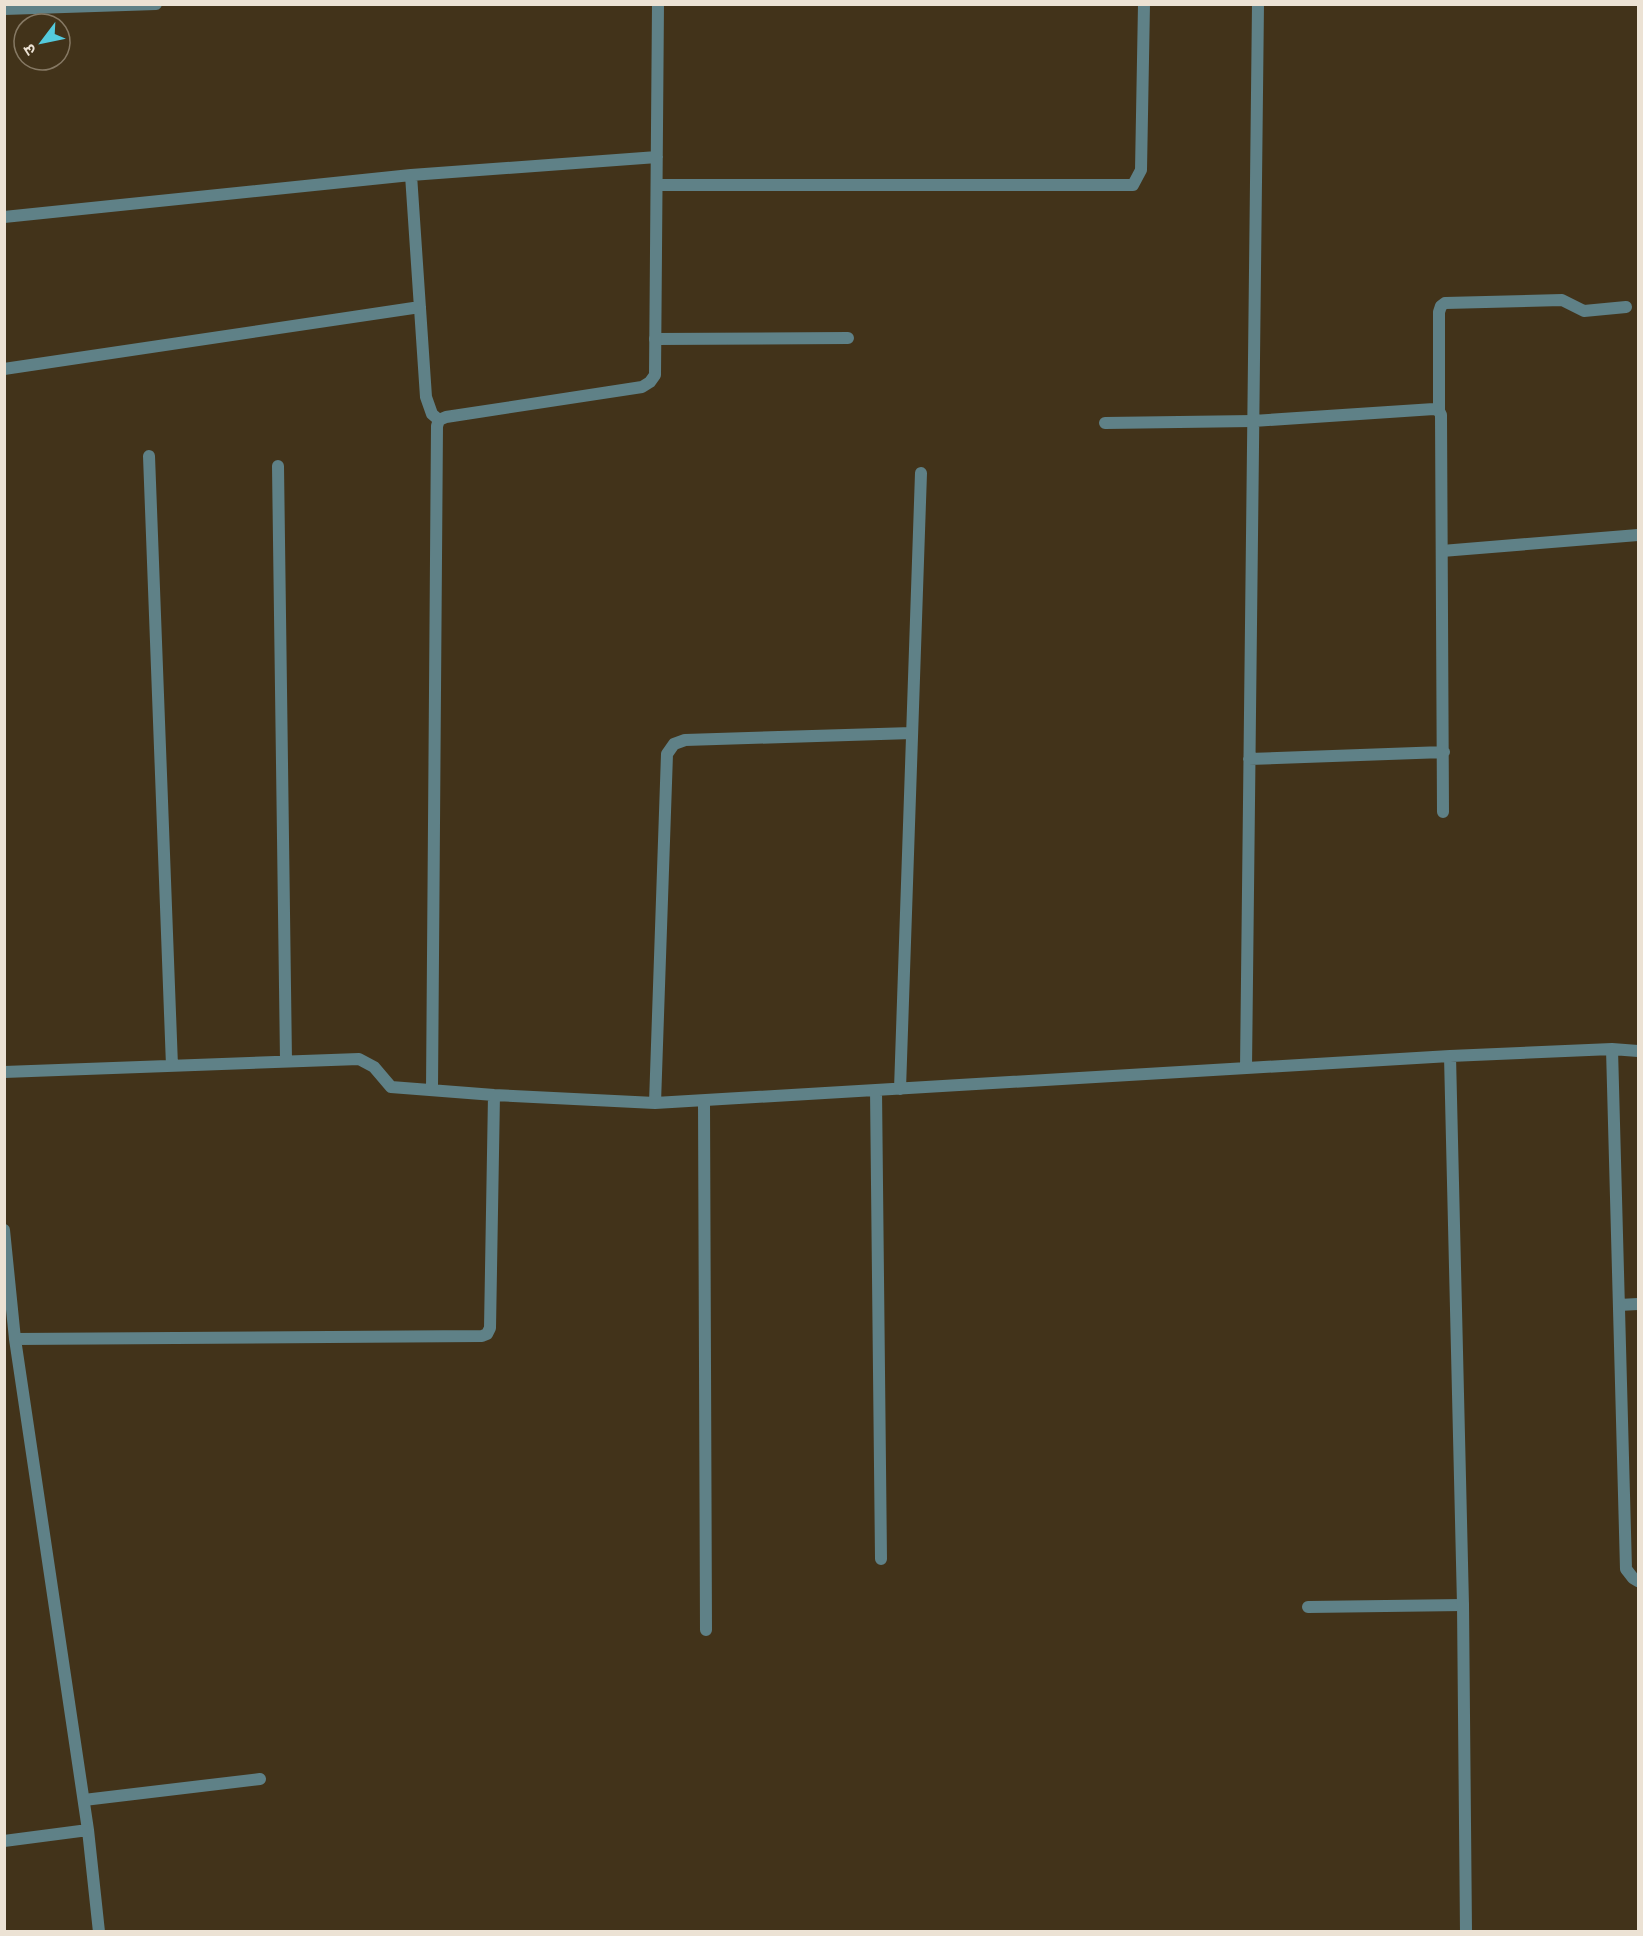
<svg xmlns="http://www.w3.org/2000/svg" width="1643" height="1936" viewBox="0 0 1643 1936" font-family="Roboto,'Noto Sans Devanagari',sans-serif">
  <style>
    .lines { fill: none; stroke-linecap: round; stroke-linejoin: round }
    .lane { stroke: #5f8187; stroke-width: 12 }
    .street { stroke: #5f8187; stroke-width: 12 }
  </style>
  <rect width="100%" height="100%" fill="#42331a"/>
  <g class="lines">
    <path class="lane" d="M655 339 848 338
      M1105 423 1253 421
      M1442 551 1638 535
      M1308 1607 1463 1605
      M84 1800 260 1779"/>
    <path class="street" d="M4 9 156 4
      M411 175 426 397 432 414 439 420
      M657 185H1133L1141 170 1144 4
      M4 217 411 175 657 157
      M4 369 420 307
      M1439 411V312L1441 306 1445 303 1562 300 1584 311 1626 307
      M1253 421 1434 409 1439 411 1441 415 1443 812
      M149 456 172 1066
      M278 466 286 1061
      M1249 759 1444 752
      M1612 1049 1626 1569 1633 1578 1638 1581
      M1450 1056 1463 1605 1466 1932
      M1246 1068 1258 4
      M4 1072 359 1059 374 1067 391 1087 494 1095 655 1103 1450 1056 1612 1049 1638 1051
      M432 1089 437 426 439 420 446 417 642 387 650 382 655 375 658 4
      M900 1089 921 473
      M876 1090 881 1559
      M704 1101 706 1630
      M655 1103 667 754 674 744 685 740 912 733
      M4 1230 15 1339 88 1830 99 1932
      M1619 1305 1638 1304
      M15 1339 482 1336 487 1334 490 1328 494 1095
      M4 1841 88 1830"/>
  </g>
  <rect width="1643" height="1936" fill="none" stroke="#ece2d4" stroke-width="12"/>
  <g transform="translate(42 42) rotate(238)"><circle r="28" fill="#42331a" stroke="#867964" stroke-width="1.5"/>
  <path d="M0-4.5L10 22L0 15L-10 22Z" fill="#54cadd"/>
  <text y="-9" font-size="16" font-weight="bold" text-anchor="middle" fill="#ece2d4">उ</text>
  </g>
</svg>
